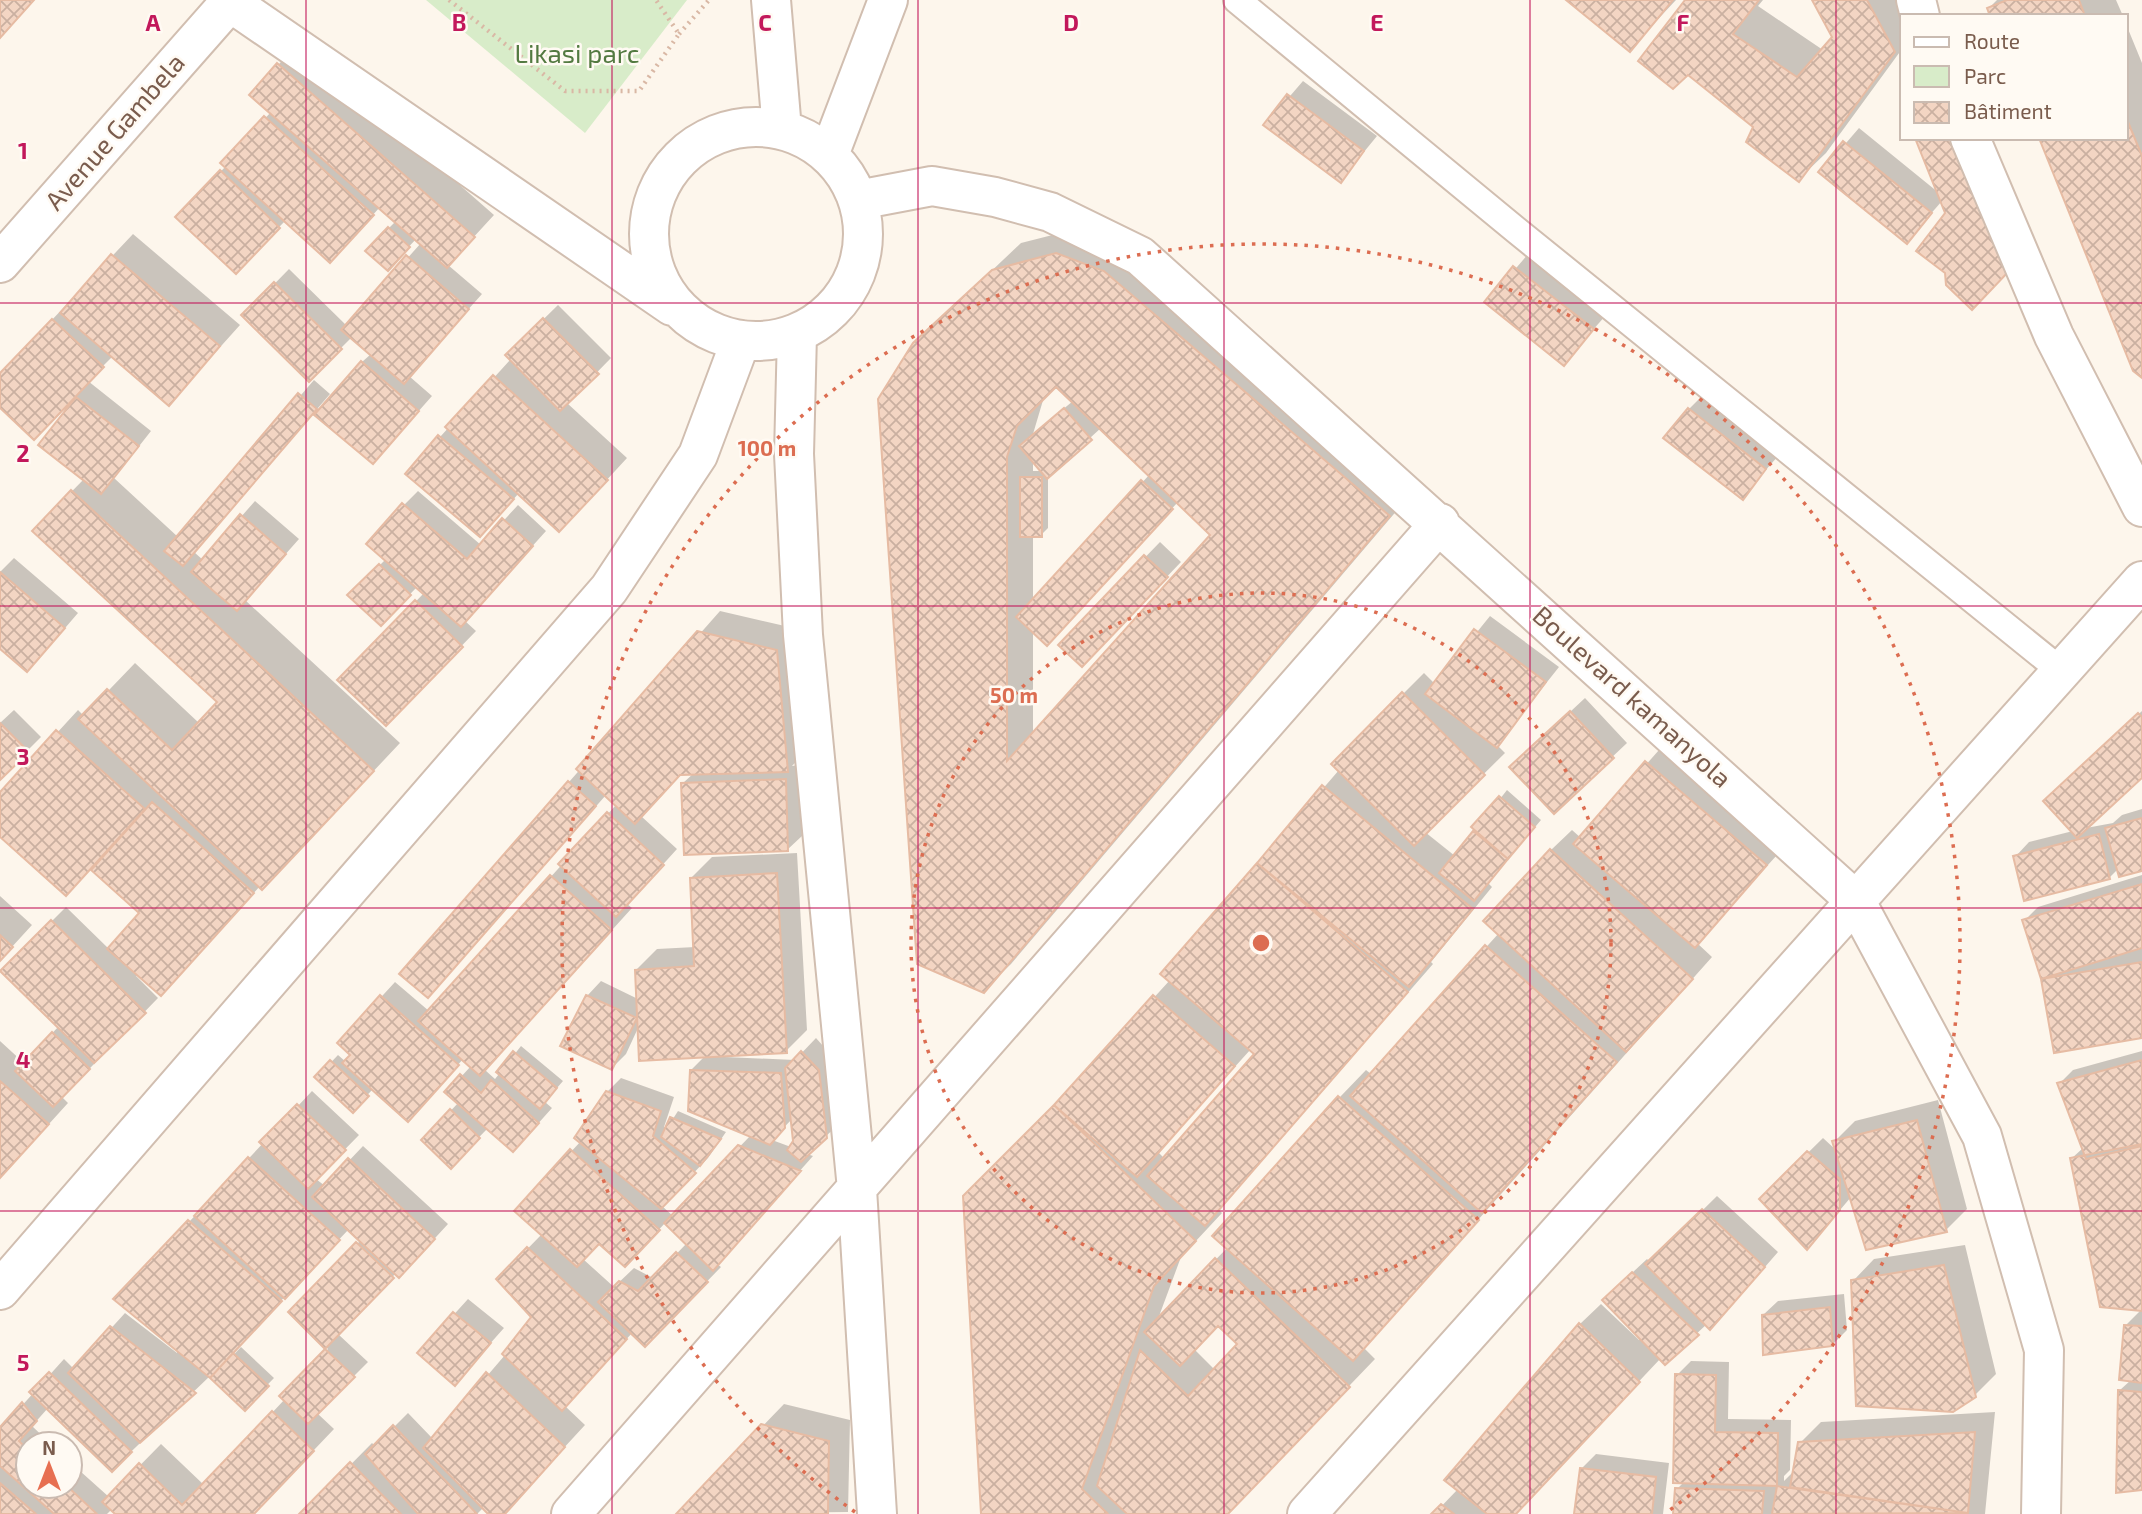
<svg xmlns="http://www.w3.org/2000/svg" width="2142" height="1514" viewBox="0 0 2142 1514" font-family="'Exo 2',sans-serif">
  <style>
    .park { fill: #d8ecc9 }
    .shadow { fill: #0003; fill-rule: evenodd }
    .building { fill: url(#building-cross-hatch); stroke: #e6bba3; stroke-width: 2; fill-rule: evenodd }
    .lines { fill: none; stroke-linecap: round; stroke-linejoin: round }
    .lane-casing { stroke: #d1beb0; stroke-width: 30 }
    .street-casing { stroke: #d1beb0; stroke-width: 42 }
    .path { stroke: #d9b8a5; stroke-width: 4.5; stroke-dasharray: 2 5; stroke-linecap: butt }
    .lane { stroke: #fff; stroke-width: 26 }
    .street { stroke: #fff; stroke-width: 38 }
    .grid { fill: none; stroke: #c2185b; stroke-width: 2; stroke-opacity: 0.55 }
    .ring { fill: none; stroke: #dc6d51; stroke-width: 3.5; stroke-dasharray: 3.5 7 }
    .labels { text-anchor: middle; stroke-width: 5; stroke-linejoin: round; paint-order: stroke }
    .park-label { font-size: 26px; fill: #537a41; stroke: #fffaf3 }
    .street-label { font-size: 26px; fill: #7a5c4d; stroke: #fffaf3 }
    .grid-label { font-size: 23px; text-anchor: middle; font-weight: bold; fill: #c2185b; stroke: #fffaf3; stroke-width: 5; stroke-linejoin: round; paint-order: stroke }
    .centre { fill: #dc6d51; stroke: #fffaf3; stroke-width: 3.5 }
    .ring-label { font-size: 21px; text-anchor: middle; font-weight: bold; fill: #dc6d51; stroke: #fffaf3; stroke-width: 5; stroke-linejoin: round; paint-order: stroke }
  </style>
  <defs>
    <pattern id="building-cross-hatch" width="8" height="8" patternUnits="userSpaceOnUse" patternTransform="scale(1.75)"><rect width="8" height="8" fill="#f3d5c3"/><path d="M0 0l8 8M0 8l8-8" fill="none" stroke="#cab0a1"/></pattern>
  </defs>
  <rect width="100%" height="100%" fill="#fdf6ec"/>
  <path class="park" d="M426 0H687L585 133Z"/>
  <path class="shadow" d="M1569 0H1676L1630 49Z
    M1687 0H1763L1758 6 1823 50 1834 37 1814 0H1908L1902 16V49L1826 153 1799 179Z
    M1997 0H2116L2123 16H1992L1989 8Z
    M2126 24 2142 63V376L2126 138Z
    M299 44 494 215 448 265 482 294 409 376 432 396 386 448 362 362 371 354 352 337 309 380 244 315 289 269 347 326 421 243 417 238 388 269 367 250 396 221 380 207 344 247 286 220 236 271 178 216 226 166 223 163 271 112 278 65Z
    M1303 81 1377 136 1341 180 1266 124Z
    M1859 128 1939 193 1917 138H1983L2030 248 1972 308 1947 284V272L1918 250 1947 214 1942 201 1907 241 1821 172Z
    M1084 227 1416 488 1011 964 983 991 914 344 1021 243ZM1056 384 1073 401 1033 434 1044 397ZM1101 428 1150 474 1033 601V535H1041L1048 528V476ZM1033 460 1043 471H1033ZM1178 502 1212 535 1033 734V630L1061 629Z
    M133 234 240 325 169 404 113 356 88 381 151 431 114 478 178 537 314 380 330 394 194 552 203 560 255 501 299 539 245 600 400 743 289 861 260 886 182 973 136 976 158 998 62 1097 68 1103 0 1178V1041L24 1063 59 1026 2 971 66 907 109 949 141 913 91 868 0 835V795L78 710 84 716 135 663 199 723 219 702 34 530 84 479 40 444 78 397 0 406V375Z
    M1529 253 1606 315 1564 363 1487 302Z
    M558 305 611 358 567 403 627 458 580 509 519 493 494 521 440 437 511 359 507 355Z
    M1703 395 1779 455 1742 497 1689 409Z
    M418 491 481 545 518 505 546 531 465 621 476 631 386 724 340 680 424 593 417 587 381 624 350 595 386 559 404 505Z
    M1160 542 1181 562 1096 651 1060 645Z
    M14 558 78 613 41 656 0 647V572Z
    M720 611 798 629 808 749 792 766 799 765 802 836 787 850 683 783 694 773H681L641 816 677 849 627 904 632 908 485 1070 495 1079 521 1046 563 1081 545 1102 552 1108 527 1136 488 1128 451 1166 423 1140 459 1102 447 1092 471 1066 463 1059 422 1106 373 1089 353 1110 317 1077 338 1055 346 1062 352 1055 339 1043 395 982 429 1011 616 805 606 795 441 982 569 782Z
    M1490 616 1559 667 1497 745 1505 753 1425 832 1455 856 1507 790 1541 820 1488 883 1492 887 1431 962 1433 964 1219 1210 1222 1213 1181 1257 1158 1319 1228 1247 1215 1236 1340 1097 1366 1070 1371 1074 1499 933 1551 850 1572 830 1581 838 1667 741 1787 844 1697 943 1712 957 1364 1348 1375 1359 1226 1514H983L965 1197 1058 1103 1170 980 1258 864 1339 770 1333 764 1424 673 1435 684ZM1251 1049 1256 1054 1165 1159 1158 1152ZM1218 1325 1240 1344 1215 1370 1194 1349Z
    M1585 698 1627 743 1554 812 1526 753Z
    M14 710 41 737 0 778V723Z
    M2142 711V776L2086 828 2113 823 2122 815 2142 809V869L2119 868 2109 878 2015 857 2029 842 2073 831 2059 787Z
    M797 853 807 1030 786 1051 725 1054V1057L795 1060 816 1038 832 1056 841 1122 807 1154 813 1156 717 1264 721 1267 659 1331 633 1332 565 1406 585 1425 503 1514H491L484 1507 477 1514H302L372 1443 375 1446 408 1413 433 1439 505 1355 534 1317 498 1279 542 1234 516 1211 581 1141 607 1092 621 1078 674 1097 664 1127 667 1128 678 1111 726 1132 708 1158 662 1206 673 1216 751 1135 691 1070 706 1055 639 1026 626 1054 612 1068 587 996 601 981 638 999 636 970 657 949 695 947 691 878 712 857ZM792 1119 795 1142 791 1147 772 1140ZM666 1222 687 1243 653 1278 634 1268 614 1287 583 1259 599 1242 639 1251Z
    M2142 875V1037L2055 1051 2042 979 2024 921 2038 907Z
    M0 896 32 925 0 960Z
    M2142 1051V1488L2120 1390 2131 1380 2125 1326 2142 1309 2071 1159 2083 1148 2059 1084 2073 1070Z
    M312 1091 359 1135 316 1179 325 1186 363 1146 448 1224 413 1262 396 1273 338 1334 368 1362 317 1413 334 1429 253 1514H118L112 1509 107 1514H0V1430L64 1359 74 1369 125 1313 177 1353 189 1222ZM349 1229 361 1240 290 1312 328 1349 282 1396 285 1399 204 1485 161 1444 109 1497 70 1462V1486H28V1444H51L32 1426 48 1408 112 1470 210 1376 245 1408 274 1378 241 1347 226 1363 224 1361Z
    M1938 1100 1967 1209 1946 1230 1851 1197 1808 1248 1761 1199 1823 1138 1836 1150 1834 1142 1855 1121Z
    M1717 1196 1778 1252 1724 1314 1710 1328 1707 1324 1665 1363 1661 1358 1514 1514H1434L1458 1489 1580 1324 1601 1304 1639 1340 1641 1337 1618 1286 1647 1259 1650 1262Z
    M1965 1245 1996 1374 1975 1395 1853 1281 1874 1259Z
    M1844 1294 1847 1330 1833 1344 1763 1315 1778 1301Z
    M468 1299 504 1328 455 1383 419 1353Z
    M1691 1361 1729 1362 1728 1419 1791 1420 1790 1470 1784 1476V1481L1795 1470 1800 1443 1821 1422 1995 1412 1985 1514H1675L1677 1489 1684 1482 1677 1375Z
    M784 1404 850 1420 848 1512 678 1514Z
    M1596 1454 1669 1463 1663 1514H1576L1581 1469Z"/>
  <path class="building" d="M0 0H34L0 38Z
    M1566 0H1673L1630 52Z
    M1685 0H1759L1733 34 1797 77 1832 37 1812 0H1867L1895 52 1799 182 1746 142 1753 127 1688 75 1673 89 1638 61Z
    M2007 0H2079L2085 16H1990L1987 8Z
    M277 63 475 237 447 268 249 95Z
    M1287 94 1364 151 1341 183 1263 125Z
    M264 116 374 215 330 263 220 163Z
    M2126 117 2142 156V378L2133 371 2039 138H2126Z
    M1915 138H1954L2010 270 1972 310 1946 285 1945 273 1916 251 1945 213Z
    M1843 141 1932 213 1907 244 1818 172Z
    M220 170 280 228 236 274 175 217Z
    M388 227 410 247 388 271 365 251Z
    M1056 253 1104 271 1390 516 984 993 917 964 878 399 913 343 992 270ZM1056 387 1210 535 1007 761V457L1017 426Z
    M111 254 220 346 169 406 60 313Z
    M406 255 469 309 404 384 341 330Z
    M1513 266 1594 329 1564 366 1484 302Z
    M274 282 342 349 309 382 241 315Z
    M543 318 599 374 560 411 505 355Z
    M52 319 104 367 34 440 0 408V373Z
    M361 361 419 411 373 464 314 415Z
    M493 375 608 480 559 532 445 427Z
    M298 393 317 409 183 566 164 551Z
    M76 397 139 446 101 494 38 445Z
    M1064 408 1092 440 1047 479 1019 446Z
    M1688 408 1766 469 1743 500 1663 438Z
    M438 435 514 499 480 537 405 474Z
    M1020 477H1042V537H1020Z
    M1141 480 1173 509 1047 646 1016 617Z
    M71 490 374 771 262 890 78 719 107 689 172 750 217 702 32 531Z
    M402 503 467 559 502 518 533 546 461 627 366 544Z
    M240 514 286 554 237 611 191 572Z
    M1144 555 1168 577 1082 667 1058 645Z
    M379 564 411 595 381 626 347 595Z
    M0 572 65 628 27 672 0 649Z
    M415 600 463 647 386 726 337 680Z
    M1474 629 1546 682 1497 748 1425 694Z
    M697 631 777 650 788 772 680 775 635 824 576 769Z
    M1402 692 1485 775 1414 846 1331 764Z
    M1570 711 1614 758 1554 814 1509 767Z
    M2138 713 2142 717V778L2077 838 2043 801Z
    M0 723 29 752 0 780Z
    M56 730 145 809 66 896 0 837V792Z
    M1645 761 1767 865 1695 948 1573 844Z
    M786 779 788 851 684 855 681 783Z
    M568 781 596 806 428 998 399 974Z
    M1322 785 1473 909 1409 987 1257 863Z
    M1499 796 1535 827 1508 859 1471 827Z
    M152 802 254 893 161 996 107 949 139 913 91 870Z
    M607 812 664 865 616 917 558 864Z
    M2142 818V871L2119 877 2105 828Z
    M1473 831 1508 859 1474 901 1439 873Z
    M2099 834 2110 879 2024 901 2013 856Z
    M1550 849 1693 979 1626 1052 1483 921Z
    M1257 863 1408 992 1205 1226 1147 1176 1254 1054 1160 974Z
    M777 873 787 1053 639 1061 635 970 694 966 690 878Z
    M550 875 612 930 480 1076 418 1021Z
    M2142 884V948L2041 979 2022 920Z
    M51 920 146 1013 94 1063 0 971Z
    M0 935 13 947 0 961Z
    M1485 945 1617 1062 1482 1213 1350 1096Z
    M2142 962V1038L2054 1053 2041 979Z
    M380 995 459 1065 408 1122 342 1063 350 1055 337 1043Z
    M586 995 637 1018 612 1070 560 1046Z
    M1153 995 1235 1066 1137 1177 1054 1105Z
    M52 1032 90 1069 53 1107 15 1071Z
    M513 1051 557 1088 540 1109 496 1072Z
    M801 1051 819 1070 827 1138 801 1162 787 1150 793 1141 785 1068Z
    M330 1060 369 1096 353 1113 314 1077Z
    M2142 1060V1146L2086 1159 2057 1083Z
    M690 1070 781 1073 785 1128 770 1145 688 1111Z
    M460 1074 481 1093 491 1080 539 1123 513 1152 444 1092Z
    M0 1081 49 1124 0 1178Z
    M606 1091 661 1111 653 1136 696 1173 661 1209 574 1138Z
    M1338 1096 1479 1220 1353 1361 1212 1236Z
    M297 1104 346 1150 308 1189 259 1142Z
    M1054 1105 1196 1241 1154 1286 1082 1489 1108 1514H981L963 1196Z
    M450 1109 480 1138 451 1169 421 1140Z
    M670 1117 721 1139 700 1166 661 1137Z
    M1917 1120 1947 1232 1866 1250 1832 1141Z
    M2142 1144V1311L2100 1307 2070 1158Z
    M738 1145 801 1171 713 1271 664 1223Z
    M570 1149 660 1230 625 1267 599 1244 577 1267 514 1211Z
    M1807 1151 1840 1179V1210L1807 1250 1759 1199Z
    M248 1157 340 1240 285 1299 194 1216Z
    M348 1158 435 1239 399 1278 312 1197Z
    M1702 1209 1765 1267 1710 1330 1645 1264Z
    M188 1220 282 1301 210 1378 113 1299Z
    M356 1242 394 1278 325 1349 288 1312Z
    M527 1247 627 1339 562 1411 502 1354 531 1317 496 1279Z
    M676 1252 708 1282 645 1347 598 1302 619 1281 638 1291Z
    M1215 1258 1350 1387 1228 1514H1127L1097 1486 1140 1350 1188 1396 1237 1344 1218 1326 1180 1366 1144 1332Z
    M1944 1265 1976 1397 1953 1412 1856 1406 1851 1280Z
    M1632 1272 1699 1335 1665 1365 1602 1300Z
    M1830 1307 1833 1346 1763 1355 1762 1315Z
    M453 1312 491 1343 455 1386 417 1353Z
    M1579 1323 1640 1382 1516 1514H1487L1444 1480Z
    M2124 1325 2142 1326V1383L2119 1380Z
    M110 1326 196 1393 140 1443 68 1373Z
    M325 1349 355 1377 308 1424 279 1396Z
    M233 1353 269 1386 245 1411 210 1378Z
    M49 1372 132 1452 112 1472 29 1392Z
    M486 1372 565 1447 505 1514H488L423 1448Z
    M1675 1374 1716 1375 1715 1432 1778 1433 1777 1486 1673 1483Z
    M2118 1390 2142 1392V1490L2116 1493Z
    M22 1402 37 1421 19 1441 28 1450V1486H67L97 1514H54L0 1466V1427Z
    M272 1411 314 1451 254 1514H115L102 1502 139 1463 182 1505Z
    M761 1424 829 1441 828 1514H676Z
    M393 1425 477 1514H418L365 1454Z
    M1975 1432 1968 1513 1790 1487 1798 1442Z
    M350 1462 401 1514H299Z
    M1580 1468 1656 1477 1652 1514H1574Z
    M0 1483 36 1514H0Z
    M1777 1486 1968 1513 1772 1514Z
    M1675 1488 1764 1491 1762 1514H1673Z
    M1441 1504 1454 1514H1431Z"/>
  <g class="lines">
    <defs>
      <path id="lane" d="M1237 0 1516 230 2060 670"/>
      <path id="street" d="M227 0 672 306
        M771 0 782 130
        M1916 0 1920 16
        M649 234a107 107 0 1 1 214 0a107 107 0 1 1-214 0Z
        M1970 138 2054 336 2142 507
        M829 155 888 0
        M858 200 932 186 995 197 1050 212 1140 256 1855 900 1982 1136 2044 1350 2041 1514
        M0 263 230 2
        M797 334 794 454 803 635 857 1189 877 1514
        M0 1290 609 589 698 455 741 340
        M571 1514 1440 523
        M1307 1514 2142 581"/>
    </defs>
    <use href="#lane" class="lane-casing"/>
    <use href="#street" class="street-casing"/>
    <path class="path" d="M449 0 565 91H639L679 34 656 0
      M679 34 709 0"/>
    <use href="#lane" class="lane"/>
    <use href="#street" class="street"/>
  </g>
  <path class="grid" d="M306 0V1514M612 0V1514M918 0V1514M1224 0V1514M1530 0V1514M1836 0V1514M0 303H2142M0 606H2142M0 908H2142M0 1211H2142"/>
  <g class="ring">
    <circle cx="1261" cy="943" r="350"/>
    <path d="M855 1512A699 699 0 1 1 1667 1512"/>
  </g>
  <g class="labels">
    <g class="park-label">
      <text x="577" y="63">Likasi parc</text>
    </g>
    <g class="street-label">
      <text transform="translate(115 132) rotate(-49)" y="9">Avenue Gambela</text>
      <text transform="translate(1632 697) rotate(42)" y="9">Boulevard kamanyola</text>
    </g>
  </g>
  <g class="grid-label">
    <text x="153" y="31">A</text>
    <text x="459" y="31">B</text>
    <text x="765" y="31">C</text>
    <text x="1071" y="31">D</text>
    <text x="1377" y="31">E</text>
    <text x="1683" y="31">F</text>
    <text x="23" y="159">1</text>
    <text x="23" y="462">2</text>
    <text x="23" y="765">3</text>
    <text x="23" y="1068">4</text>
    <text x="23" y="1371">5</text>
  </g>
  <circle cx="1261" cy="943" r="10" class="centre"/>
  <g class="ring-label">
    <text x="767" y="456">100 m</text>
    <text x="1014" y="703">50 m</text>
  </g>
  <rect x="1900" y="14" width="228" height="126" fill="#fffaf3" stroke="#cabbb1" stroke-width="2"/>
  <rect x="1914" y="37" width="35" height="10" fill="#ffffff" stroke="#cabbb1" stroke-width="2"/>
  <text x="1964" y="49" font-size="21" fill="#7a5c4d">Route</text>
  <rect x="1914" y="66" width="35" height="21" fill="#d8ecc9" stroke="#cabbb1" stroke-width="2"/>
  <text x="1964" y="84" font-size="21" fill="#7a5c4d">Parc</text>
  <rect x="1914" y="102" width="35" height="21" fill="url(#building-cross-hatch)" stroke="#cabbb1" stroke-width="2"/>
  <text x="1964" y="119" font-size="21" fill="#7a5c4d">Bâtiment</text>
  <g transform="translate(49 1465)"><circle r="33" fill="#fffaf3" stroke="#cabbb1" stroke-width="2"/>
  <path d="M0-5L12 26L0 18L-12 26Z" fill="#e76f51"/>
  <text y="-10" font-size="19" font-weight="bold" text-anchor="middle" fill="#7a5c4d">N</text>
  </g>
</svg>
